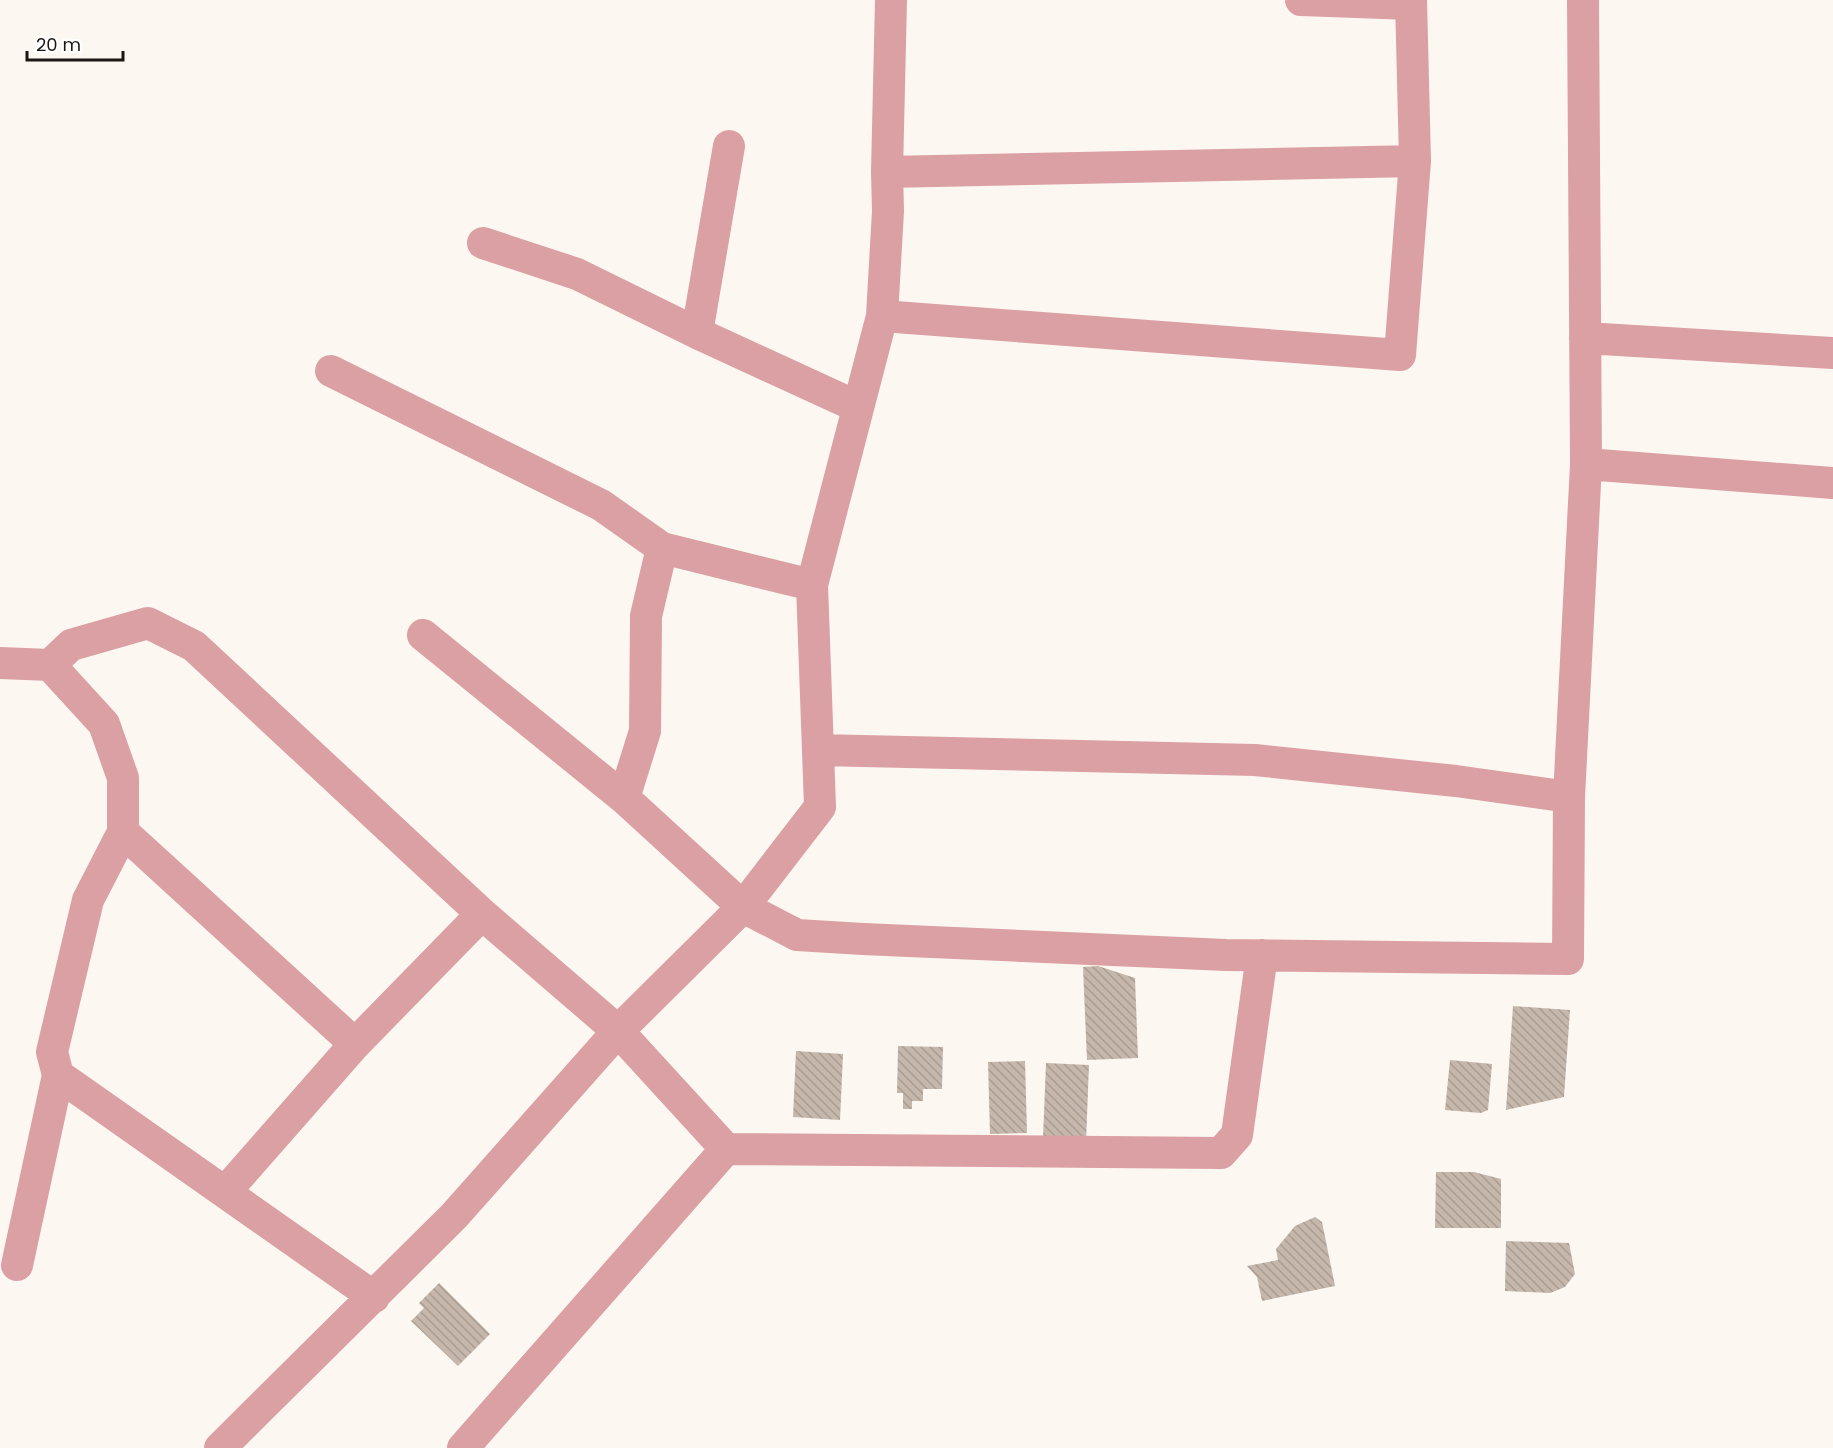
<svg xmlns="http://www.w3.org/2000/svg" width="1833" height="1448" viewBox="0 0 1833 1448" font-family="Poppins,sans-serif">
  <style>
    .building { fill: url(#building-back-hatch) }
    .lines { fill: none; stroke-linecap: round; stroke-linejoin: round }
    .minor { stroke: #dba0a3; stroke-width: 32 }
  </style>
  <defs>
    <pattern id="building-back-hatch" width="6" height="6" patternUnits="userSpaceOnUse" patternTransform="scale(1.5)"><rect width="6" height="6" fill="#c5b7ab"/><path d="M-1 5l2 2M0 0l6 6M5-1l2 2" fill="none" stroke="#a99d92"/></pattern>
  </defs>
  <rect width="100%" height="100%" fill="#fdf7f2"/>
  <path class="building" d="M1098 966 1135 978 1138 1058 1087 1060 1083 967Z
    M1513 1006 1570 1010 1564 1097 1506 1110Z
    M898 1046 943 1047 942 1089H923V1101H912V1109H903V1093H897Z
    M796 1051 843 1054 840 1120 793 1117Z
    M1450 1060 1492 1064 1488 1110 1481 1113 1445 1110Z
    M1025 1061 1027 1133 990 1134 988 1062Z
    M1046 1063 1089 1065 1086 1142 1043 1138Z
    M1436 1172H1474L1501 1179V1228H1435Z
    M1315 1217 1322 1222 1335 1286 1262 1301 1257 1277 1247 1266 1278 1260 1276 1249 1295 1226Z
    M1506 1241 1569 1243 1575 1274 1565 1287 1550 1293 1505 1291Z
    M439 1283 490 1334 458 1366 411 1321 424 1308 419 1303Z"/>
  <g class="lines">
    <path class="minor" d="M1301 0 1411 4
      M887 172 1415 161
      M483 243 577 274 697 333 858 407
      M882 316 1400 355 1415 161 1411 0
      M697 333 729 146
      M1585 338 1833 353
      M331 371 601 505 662 548 812 585
      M1586 464 1833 483
      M423 635 624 798 743 907 797 935 863 939 1226 955 1568 959 1569 797 1586 464 1583 0
      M0 663 50 665 71 645 148 623 194 646 482 914 618 1031 454 1216 220 1448
      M50 665 104 724 123 778V832L88 900 52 1052 58 1075 374 1297
      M818 750 1255 760 1456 781 1569 797
      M624 798 645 731 646 616 662 548
      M123 832 355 1044
      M726 1149 1221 1153 1237 1135 1262 955
      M225 1192 355 1044 482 914
      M17 1265 58 1075
      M463 1448 726 1149 618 1031 743 907 820 807 812 585 882 316 888 211 887 172 891 0"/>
  </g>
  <path d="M27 51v9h96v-9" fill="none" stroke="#1c1713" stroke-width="3"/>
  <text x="36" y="51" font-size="18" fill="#1c1713" stroke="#ffffff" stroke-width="4.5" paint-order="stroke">20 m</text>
</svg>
